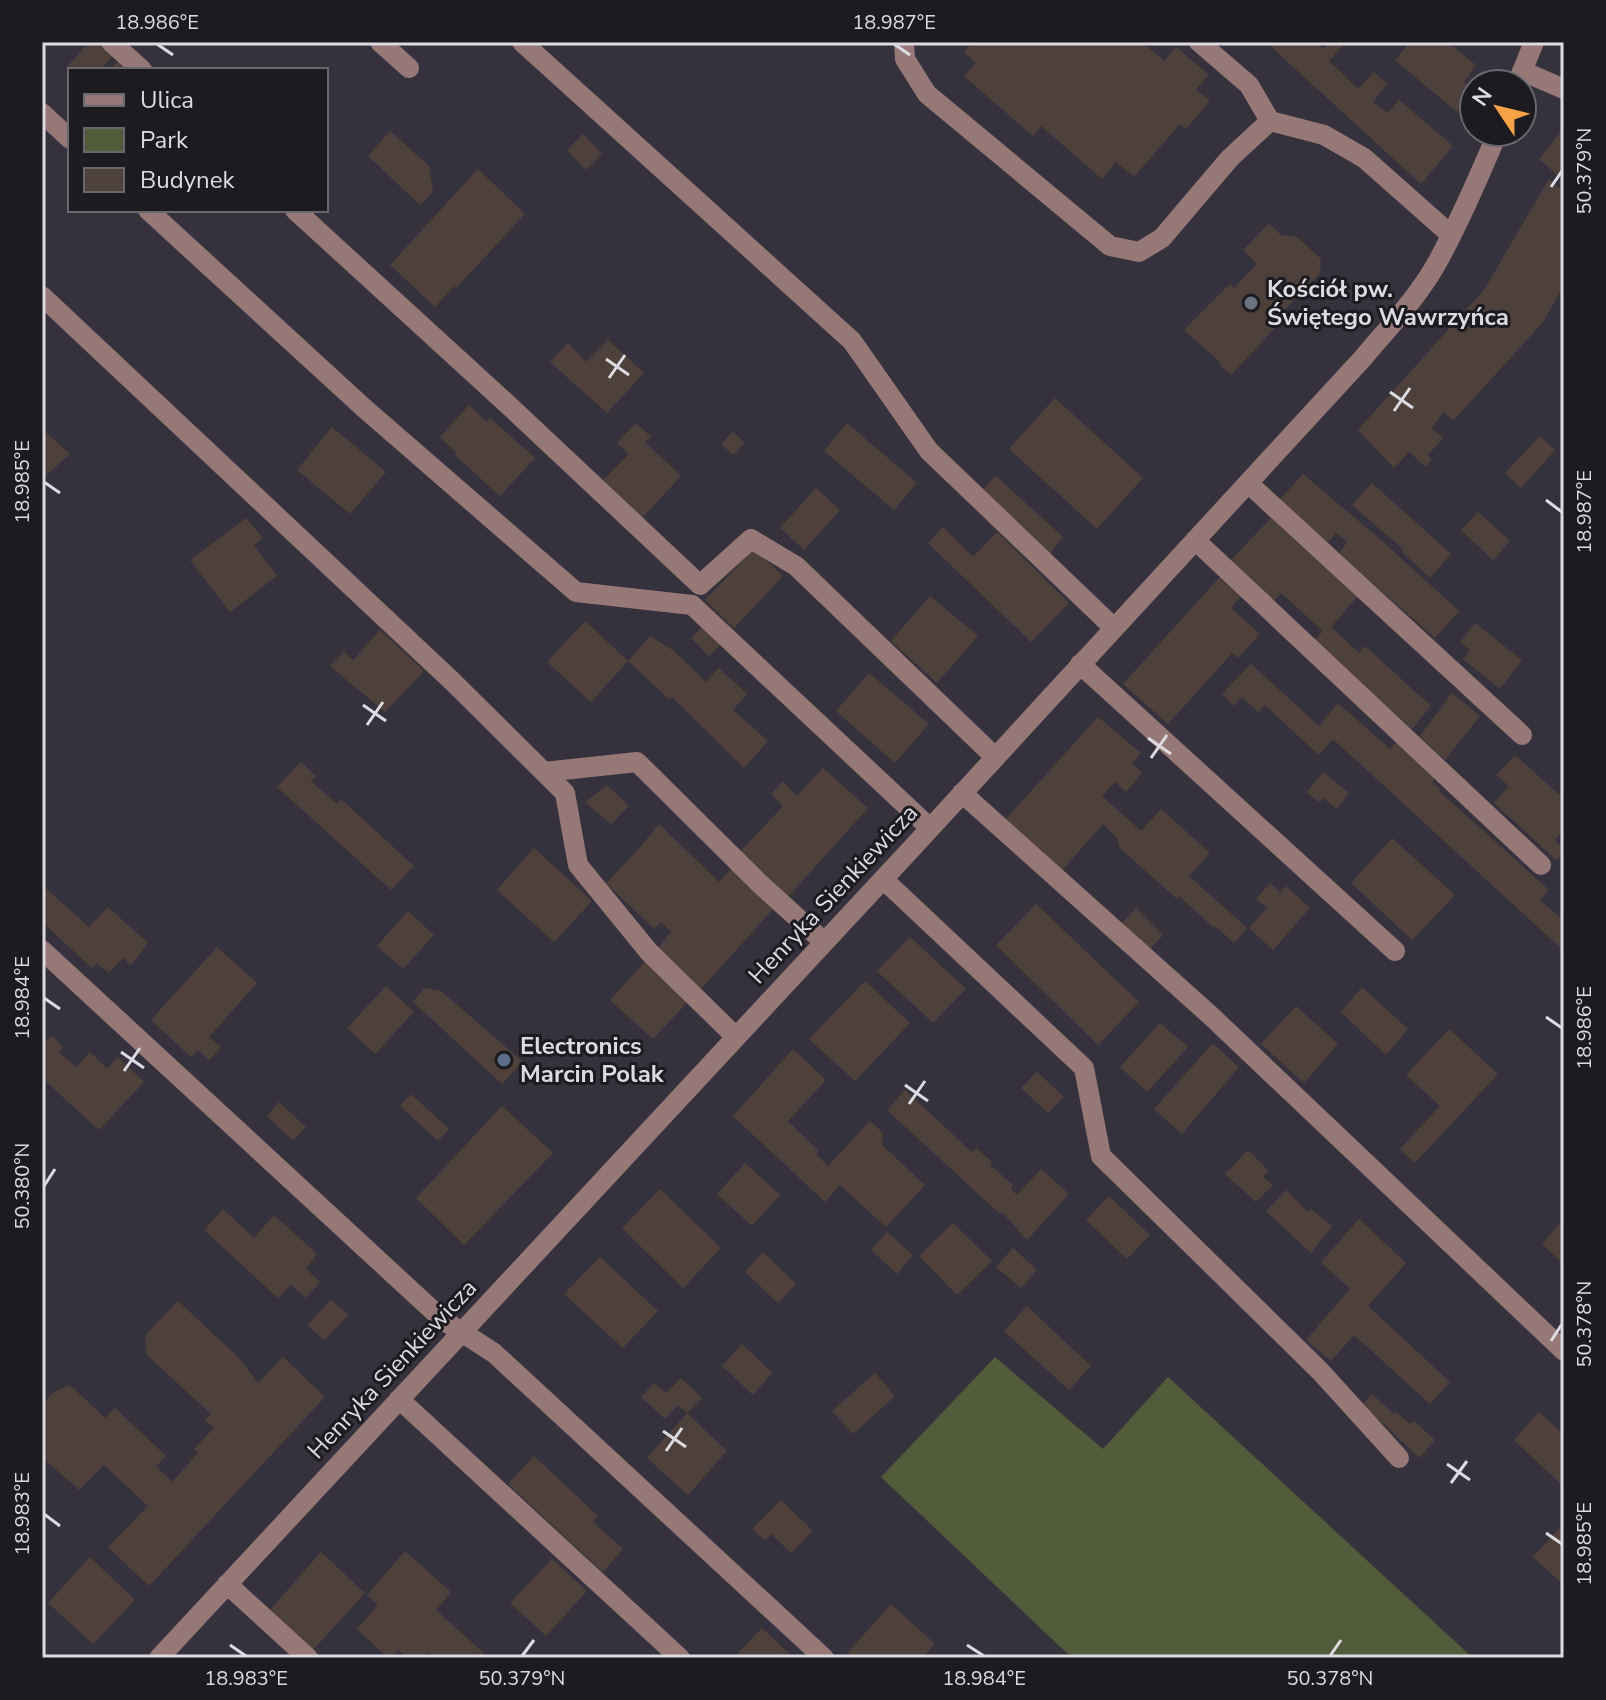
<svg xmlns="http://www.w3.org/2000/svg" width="1606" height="1700" viewBox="0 0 1606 1700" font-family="'Nunito Sans',sans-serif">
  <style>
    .green { fill: #525b3a }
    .building { fill: #4e413c }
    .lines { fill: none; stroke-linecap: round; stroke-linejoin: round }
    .minor { stroke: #967877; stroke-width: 20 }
    .ticks { fill: none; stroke: #dddbe2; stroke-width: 3 }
    .worship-dot { fill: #6b7280; stroke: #1c1b20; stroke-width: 3 }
    .service-dot { fill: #5c6f8a; stroke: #1c1b20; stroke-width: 3 }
    .labels { text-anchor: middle; stroke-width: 6; stroke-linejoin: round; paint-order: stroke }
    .poi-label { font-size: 24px; font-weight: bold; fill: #dddbe2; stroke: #1c1b20; text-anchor: start }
    .street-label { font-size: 24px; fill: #dddbe2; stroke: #1c1b20 }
    .neatline { fill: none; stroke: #dddbe2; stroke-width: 3 }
    .ticks-label { font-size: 20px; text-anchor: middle; fill: #dddbe2 }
  </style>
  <rect width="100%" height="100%" fill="#36323d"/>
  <path class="green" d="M995 1357 1103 1449 1168 1377 1473 1658H1072L881 1477Z"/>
  <path class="building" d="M89 42H100L114 55 100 70H68L66 68Z
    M973 42H1142L1164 61 1176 47 1209 75 1196 89 1210 101 1186 129 1180 124 1134 177 1116 162 1102 179 1041 126 1033 136 964 76 976 63 964 52Z
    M1266 42H1316L1323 49 1330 42H1340L1343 45 1329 61 1358 89 1374 72 1387 84 1373 102 1388 113 1399 100 1453 146 1421 184Z
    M1410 42H1447L1476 65 1464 82 1474 88 1457 112 1395 60Z
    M119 60 130 70H110Z
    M1564 128V181L1539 159Z
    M390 131 429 166 433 192 420 205 368 156Z
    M583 134 602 154 586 170 567 150Z
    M478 169 525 214 456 288 454 286 435 307 390 265Z
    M1549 179 1564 192V285L1543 322 1453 421 1444 412 1431 428 1443 438 1428 455 1432 459 1426 467 1409 452 1394 468 1358 430 1484 290Z
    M1269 223 1281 235 1297 237 1321 259 1320 273 1271 324 1275 328 1231 375 1219 364 1220 362 1184 330 1230 284 1234 288 1257 264 1243 250Z
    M608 340 644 373 607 413 550 362 568 343 586 362Z
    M1055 398 1143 478 1097 529 1009 449Z
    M469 405 487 422 490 418 535 458 500 496 456 456 457 453 440 437Z
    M636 423 651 437 645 442 681 476 642 518 602 481 629 454 617 443Z
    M847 423 917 483 894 510 824 451Z
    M332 427 386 472 350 514 297 470Z
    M42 429 70 454 42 479Z
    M733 432 745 443 733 455 721 444Z
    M1540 436 1555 450 1521 488 1505 473Z
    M1303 474 1381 540 1459 611 1435 638 1339 554 1347 542 1336 533 1326 544 1277 503Z
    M996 476 1063 537 1050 554 980 492Z
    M1372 483 1451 554 1430 578 1402 552 1403 549 1352 505Z
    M816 488 840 510 804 550 780 528Z
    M1478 512 1510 541 1493 560 1461 530Z
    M246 518 263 538 254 545 277 576 230 612 190 560Z
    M1271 518 1357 597 1331 627 1359 653 1365 646 1431 706 1412 729 1314 640 1323 631 1281 593 1273 602 1229 562Z
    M943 527 973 557 997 532 1069 603 1031 642 928 543Z
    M754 549 783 576 734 628 705 600Z
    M1219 578 1241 596 1231 608 1260 634 1238 658 1232 653 1168 724 1123 684Z
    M930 596 978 636 937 683 891 641Z
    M585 621 628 661 591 702 547 662Z
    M1475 623 1522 660 1500 689 1463 659 1470 650 1460 642Z
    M704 625 723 642 709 656 691 638Z
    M380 630 424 671 385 712 330 666 344 652 353 660Z
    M650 636 674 651 706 682 719 668 747 694 733 710 768 741 744 768 672 697 670 700 628 661Z
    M1251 664 1319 726 1338 703 1390 749 1396 742 1436 777 1432 782 1440 789 1439 791 1549 890 1540 900 1564 921V951L1333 739 1319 755 1265 705 1258 712 1242 697 1234 706 1222 694Z
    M869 673 929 724 895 763 836 711Z
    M1452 693 1480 716 1445 760 1420 736Z
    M1098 717 1141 753 1132 763 1142 773 1126 792 1115 782 1102 796 1141 831 1161 809 1210 853 1189 876 1247 928 1234 943 1215 926 1214 928 1179 896 1177 899 1120 848 1116 837 1103 824 1059 874 1003 822Z
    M1515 755 1564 799V829L1555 840 1564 849V852L1556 860 1494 803 1509 786 1496 775Z
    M301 762 316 776 311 781 337 804 341 799 414 866 391 890 277 787Z
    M823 768 868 808 786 899 738 854 783 806 771 794 783 781 797 796Z
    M1323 772 1349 793 1337 809 1323 798 1319 802 1307 792Z
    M607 785 629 806 611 824 585 802Z
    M659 824 719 882 732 868 774 908 701 989 657 949 671 932 661 922 654 929 606 883 636 852Z
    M1392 838 1455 895 1412 940 1351 883Z
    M534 848 592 901 554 942 497 890Z
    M1270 883 1280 892 1286 886 1310 908 1273 950 1249 928 1267 908 1256 899Z
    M42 885 89 927 108 907 148 943 131 965 123 958 109 973 97 963 92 968 42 922Z
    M1036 904 1139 1002 1098 1045 996 945Z
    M1136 908 1163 935 1146 953 1118 927Z
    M408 911 434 935 403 969 377 946Z
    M910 937 966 989 933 1023 877 971Z
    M217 947 257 983 209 1037 221 1047 209 1060 198 1050 191 1057 151 1020Z
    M645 962 688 1002 653 1039 610 1000Z
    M865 981 910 1023 855 1081 809 1039Z
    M386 986 414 1012 375 1054 347 1028Z
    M1362 987 1408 1029 1386 1055 1341 1012Z
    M424 988 441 991 523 1062 502 1084 413 1002Z
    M1296 1006 1338 1044 1304 1083 1261 1044Z
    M1160 1023 1188 1047 1147 1092 1120 1067Z
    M1449 1029 1498 1074 1415 1163 1400 1149 1440 1106 1406 1075Z
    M42 1036 47 1040 52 1036 63 1047 59 1052 76 1067 90 1052 107 1069 118 1057 144 1082 99 1130 42 1078Z
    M1213 1043 1239 1067 1182 1134 1154 1109Z
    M793 1049 826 1080 788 1121 819 1151 816 1154 828 1166 870 1121 883 1133 882 1145 925 1185 886 1227 840 1185 825 1202 733 1116Z
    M1037 1072 1064 1097 1048 1113 1021 1088Z
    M905 1090 973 1153 976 1148 992 1162 990 1165 1013 1185 1011 1189 1017 1195 1041 1169 1069 1194 1027 1240 1002 1212 1000 1214 887 1110Z
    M411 1094 449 1129 438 1141 400 1106Z
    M279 1102 306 1127 293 1141 267 1116Z
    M502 1106 553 1153 464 1245 416 1198Z
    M1248 1150 1269 1171 1263 1177 1273 1185 1256 1202 1225 1174Z
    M745 1163 780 1195 752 1226 717 1194Z
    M660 1189 721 1248 683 1288 622 1228Z
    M1286 1190 1308 1212 1311 1209 1332 1226 1311 1253 1266 1211Z
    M1109 1196 1150 1235 1127 1259 1086 1220Z
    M223 1209 254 1238 274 1215 317 1254 306 1269 320 1282 306 1298 291 1285 278 1298 204 1230Z
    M1564 1218V1264L1542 1244Z
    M1359 1219 1406 1263 1368 1306 1450 1382 1430 1404 1354 1335 1331 1361 1306 1340 1350 1289 1321 1262Z
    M953 1223 992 1261 957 1295 919 1256Z
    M887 1232 913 1255 897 1274 871 1250Z
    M1013 1248 1037 1270 1021 1288 996 1267Z
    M763 1252 796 1284 778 1303 745 1272Z
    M600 1257 658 1311 623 1348 564 1294Z
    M331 1300 349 1315 324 1340 307 1325Z
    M178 1301 239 1358 258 1383 283 1357 325 1397 149 1586 108 1547 148 1506 104 1465 79 1490 42 1457V1404L55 1391 70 1385 105 1418 115 1408 166 1456 156 1466 172 1482 198 1453 194 1449 214 1428 205 1420 211 1414 147 1355 145 1338 148 1332Z
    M1027 1306 1091 1366 1069 1390 1004 1331Z
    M742 1344 772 1373 753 1395 722 1366Z
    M875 1373 895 1396 853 1434 832 1411Z
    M681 1378 702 1398 687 1413 678 1405 665 1419 641 1397 654 1383 666 1393Z
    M1372 1394 1394 1414 1396 1412 1410 1424 1414 1421 1435 1440 1419 1458 1385 1425 1361 1406Z
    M1539 1412 1564 1435 1563 1486 1514 1440Z
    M687 1413 727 1451 688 1495 647 1458Z
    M534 1456 598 1516 593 1522 623 1549 603 1572 508 1484Z
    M781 1500 813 1531 791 1553 771 1534 765 1541 752 1529Z
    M1564 1523V1585L1533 1557Z
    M405 1551 451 1592 436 1610 489 1658H435L429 1652 423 1658H407L399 1650 391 1658H388L357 1629 378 1605 367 1595Z
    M321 1552 365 1593 313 1650 270 1610Z
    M90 1557 135 1600 93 1644 48 1603Z
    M552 1559 587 1591 546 1636 510 1603Z
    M891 1604 935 1644 922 1658H845L844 1657Z
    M762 1628 794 1658H737L735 1656Z"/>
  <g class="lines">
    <path class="minor" d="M111 42 142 70
      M380 42 409 68
      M522 42 852 341 929 451 1114 628
      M904 42 905 59 927 94 1110 246 1139 252 1162 238 1230 158 1270 121
      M1199 42 1249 85 1270 121 1324 135 1364 158 1451 235
      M1522 71 1564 89
      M1517 84 1534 42
      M42 113 70 139
      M148 210 364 408 576 592 692 605 930 828
      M295 210 504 401 700 585 751 539 796 566 995 757
      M42 296 452 681 565 793 578 865 649 952 736 1037
      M1248 483 1522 735
      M1195 540 1541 865
      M1080 664 1395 951
      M544 772 637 762 759 883 824 942
      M962 793 1211 1016 1564 1351
      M883 879 1084 1068 1101 1156 1320 1371 1399 1458
      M42 950 443 1320 494 1353 824 1658
      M399 1399 680 1658
      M227 1584 308 1658
      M159 1658 913 847 1363 358C1389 327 1419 296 1438 261 1461 219 1479 176 1498 132"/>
  </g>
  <path class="ticks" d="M157 44 173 55M894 44 910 55M1551 187 1562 171M606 359 629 375M609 378 625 355M1390 392 1413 408M1394 411 1410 388M44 482 60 493M1546 500 1562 512M363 705 386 721M367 725 383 702M1148 738 1171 754M1151 758 1167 735M44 998 60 1009M1546 1017 1562 1028M121 1052 144 1068M124 1071 140 1048M905 1085 928 1101M909 1104 925 1081M44 1186 55 1169M1551 1341 1562 1324M663 1431 686 1447M666 1451 682 1428M1447 1464 1470 1480M1451 1483 1467 1461M44 1514 60 1526M1546 1533 1562 1544M230 1645 246 1656M967 1645 984 1656M522 1656 534 1640M1330 1656 1341 1640"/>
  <circle class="worship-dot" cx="1251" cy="303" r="8"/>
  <circle class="service-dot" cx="504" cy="1060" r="8"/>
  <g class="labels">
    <g class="poi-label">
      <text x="1267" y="297">Kościół pw.<tspan x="1267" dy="28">Świętego Wawrzyńca</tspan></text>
      <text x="520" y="1054">Electronics<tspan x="520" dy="28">Marcin Polak</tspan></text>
    </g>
    <g class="street-label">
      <text transform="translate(833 894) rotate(-47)" y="8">Henryka Sienkiewicza</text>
      <text transform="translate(392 1369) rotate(-47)" y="8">Henryka Sienkiewicza</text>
    </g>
  </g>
  <rect width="1606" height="1700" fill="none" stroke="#1c1b20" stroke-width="88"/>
  <rect x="68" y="68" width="260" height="144" fill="#1c1b20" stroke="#69686e" stroke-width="2"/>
  <rect x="84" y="94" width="40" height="12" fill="#967877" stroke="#69686e" stroke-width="2"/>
  <text x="140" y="108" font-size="24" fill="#dddbe2">Ulica</text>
  <rect x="84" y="128" width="40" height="24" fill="#525b3a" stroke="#69686e" stroke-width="2"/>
  <text x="140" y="148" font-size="24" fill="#dddbe2">Park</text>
  <rect x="84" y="168" width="40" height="24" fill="#4e413c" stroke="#69686e" stroke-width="2"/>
  <text x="140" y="188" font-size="24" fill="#dddbe2">Budynek</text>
  <g transform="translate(1498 108) rotate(305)"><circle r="38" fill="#1c1b20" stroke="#69686e" stroke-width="2"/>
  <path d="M0-6L14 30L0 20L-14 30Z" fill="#f5a346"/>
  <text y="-12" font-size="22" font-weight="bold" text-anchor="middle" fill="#dddbe2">N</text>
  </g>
  <rect x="44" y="44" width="1518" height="1612" class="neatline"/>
  <g class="ticks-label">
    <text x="157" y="29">18.986°E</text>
    <text x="894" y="29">18.987°E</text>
    <text transform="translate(1584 171) rotate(-90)" y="7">50.379°N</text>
    <text transform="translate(22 482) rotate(-90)" y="7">18.985°E</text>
    <text transform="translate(1584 512) rotate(-90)" y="7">18.987°E</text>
    <text transform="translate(22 998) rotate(-90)" y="7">18.984°E</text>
    <text transform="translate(1584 1028) rotate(-90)" y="7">18.986°E</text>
    <text transform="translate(22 1186) rotate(-90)" y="7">50.380°N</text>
    <text transform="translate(1584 1324) rotate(-90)" y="7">50.378°N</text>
    <text transform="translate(22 1514) rotate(-90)" y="7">18.983°E</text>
    <text transform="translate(1584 1544) rotate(-90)" y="7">18.985°E</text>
    <text x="246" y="1685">18.983°E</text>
    <text x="522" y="1685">50.379°N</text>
    <text x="984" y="1685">18.984°E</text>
    <text x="1330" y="1685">50.378°N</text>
  </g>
</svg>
